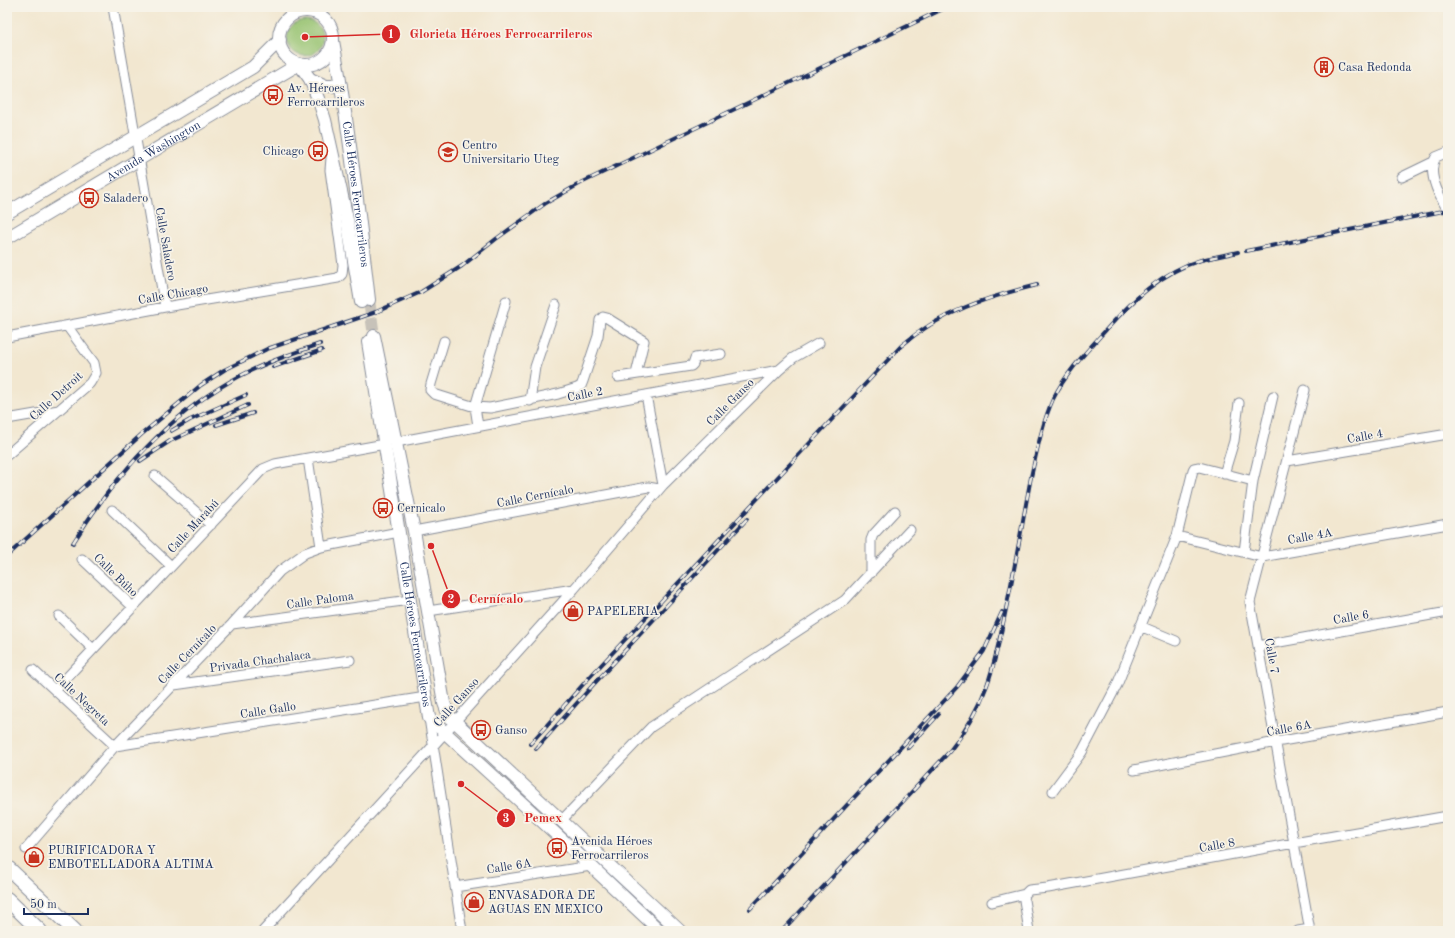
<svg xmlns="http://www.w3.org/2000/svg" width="1455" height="938" viewBox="0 0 1455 938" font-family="'Old Standard TT',serif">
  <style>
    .green { fill: #96c270; stroke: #587867 }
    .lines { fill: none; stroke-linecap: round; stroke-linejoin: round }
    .secondary-tunnel { stroke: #c7c2b9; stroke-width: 12; stroke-dasharray: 12 6; stroke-linecap: butt }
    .street-casing { stroke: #868b97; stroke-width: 11 }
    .secondary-casing { stroke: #868b97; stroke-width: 14 }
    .primary-casing { stroke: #868b97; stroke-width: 16 }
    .street { stroke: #fff; stroke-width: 9 }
    .secondary { stroke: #fff; stroke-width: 12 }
    .primary { stroke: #fff; stroke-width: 14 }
    .rail-casing { stroke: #1b2f5e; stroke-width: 4 }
    .rail { stroke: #f7f3e8; stroke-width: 2.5; stroke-dasharray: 8; stroke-linecap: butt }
    .labels { text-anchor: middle; stroke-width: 3.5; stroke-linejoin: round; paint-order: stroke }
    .poi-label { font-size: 12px; fill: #1b2f5e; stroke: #f7f3e8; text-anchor: start }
    .street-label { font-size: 12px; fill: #1b2f5e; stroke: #f7f3e8 }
    .leader { fill: none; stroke: #d62828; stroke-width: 1.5 }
    .callout-dot { fill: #d62828; stroke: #f7f3e8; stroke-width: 1.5 }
    .mark-label { font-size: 12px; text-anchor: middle; font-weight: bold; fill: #fff }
    .callout-label { font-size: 13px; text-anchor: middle; font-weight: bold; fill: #d62828; stroke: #f7f3e8; stroke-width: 3.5; stroke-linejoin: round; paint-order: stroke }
  </style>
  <rect width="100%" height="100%" fill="#f7f3e8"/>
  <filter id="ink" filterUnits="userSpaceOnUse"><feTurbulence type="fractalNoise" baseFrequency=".025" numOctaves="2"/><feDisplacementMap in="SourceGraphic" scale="8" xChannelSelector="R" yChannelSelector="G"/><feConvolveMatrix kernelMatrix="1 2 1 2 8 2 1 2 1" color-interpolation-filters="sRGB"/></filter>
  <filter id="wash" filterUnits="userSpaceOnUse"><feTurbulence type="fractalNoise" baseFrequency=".012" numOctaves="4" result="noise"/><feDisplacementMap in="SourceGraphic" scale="16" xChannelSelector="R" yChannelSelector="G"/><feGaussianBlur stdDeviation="0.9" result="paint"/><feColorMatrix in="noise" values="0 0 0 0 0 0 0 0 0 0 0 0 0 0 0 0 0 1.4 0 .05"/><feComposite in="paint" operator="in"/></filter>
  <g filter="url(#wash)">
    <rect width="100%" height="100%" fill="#f2e7d0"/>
    <path class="green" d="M287 38a18 18 0 1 1 36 0a18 18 0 1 1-36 0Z"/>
  </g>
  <g filter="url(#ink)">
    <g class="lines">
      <path class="secondary-tunnel" d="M369 300 374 336"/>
      <defs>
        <path id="street" d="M113 7 165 307
          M1448 152 1436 157C1426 173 1439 196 1448 210
          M1402 177 1433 162
          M7 337 165 307 338 278 342 274 343 265 330 170 331 158
          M444 341 431 384 430 390 434 394 475 407 490 408 558 394 577 388 581 386 583 381 598 336 600 320 603 317 607 318 644 341 636 374
          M618 377 691 366 693 364 695 358 721 354
          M1305 390 1250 602 1310 931
          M646 395 663 485
          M530 401 535 367 556 305
          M7 419 59 410
          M478 426 475 407 506 301
          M396 442 779 370
          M7 455 90 383 96 373 94 363 67 326
          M308 458 321 547
          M1287 461 1448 434
          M1224 474 1234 441 1239 403
          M155 476 211 525
          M112 510 171 566
          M414 531 648 487 659 489
          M1177 536 1262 557 1448 524
          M1244 552 1253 481 1273 396
          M82 559 133 607
          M871 573V540L873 535 895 511
          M428 611 574 589
          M59 616 93 649
          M232 624 410 600
          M1140 626 1176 641
          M1258 646 1448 612
          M33 670 115 746 426 697
          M174 685 350 660
          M55 690 263 469 275 464 385 444
          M429 718 462 931
          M1134 770 1276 742 1448 712
          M1053 791 1082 752 1117 685 1177 536 1193 470 1194 468 1199 467 1253 481
          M561 821 651 727 845 600 910 530
          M26 849 115 746 232 624 280 571 305 553 321 547 399 532
          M455 887 591 866
          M1025 894 1024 900 1029 931
          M992 902 1025 894 1029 890 1048 888 1294 843 1448 816
          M263 931 433 746 574 589 663 485 779 370 793 358 819 343
          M1298 931 1310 929"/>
        <g id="secondary">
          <circle cx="306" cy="38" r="27"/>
          <path id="s1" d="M333 41C349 126 359 213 369 300"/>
          <path d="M310 79 326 86H341"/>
          <path d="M7 213 253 67 280 40"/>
          <path id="s2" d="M7 238 299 64 310 79 319 101 325 120 346 214 361 302"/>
          <path d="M374 336 414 531 444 703 449 716 680 931"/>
          <path id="s3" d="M368 342 429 718 591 866 660 931"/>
        </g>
        <path id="primary" d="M7 867 75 931
          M7 899 40 931"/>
      </defs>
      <use href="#street" class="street-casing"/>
      <use href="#secondary" class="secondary-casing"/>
      <use href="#primary" class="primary-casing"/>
      <use href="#street" class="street"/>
      <use href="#secondary" class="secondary"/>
      <use href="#primary" class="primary"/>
      <defs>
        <path id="rail" d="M1246 251 1448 210
          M273 367 322 350
          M216 425 253 413
          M171 431 190 420 246 395
          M140 461 170 441 248 405
          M73 543C116 474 175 407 250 371 273 360 296 352 320 344
          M7 556 142 434 201 385 224 370 267 349 376 312 421 292 462 266 496 239 546 203 581 183 947 7
          M530 744 587 680 901 346C940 312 988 297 1037 285
          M908 748 939 714
          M536 749 593 685 747 519
          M750 909 957 687 984 651 1002 612
          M782 931 949 752C988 704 995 663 1007 604 1016 562 1023 519 1031 477 1037 450 1042 424 1053 399 1066 373 1086 352 1105 331 1133 300 1161 272 1201 260 1213 257 1226 255 1238 252"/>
      </defs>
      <use href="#rail" class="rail-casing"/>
      <use href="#rail" class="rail"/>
    </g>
  </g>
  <defs>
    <symbol id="building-ring" viewBox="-11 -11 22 22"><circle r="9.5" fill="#f7f3e8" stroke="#c8321e" stroke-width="1.5"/><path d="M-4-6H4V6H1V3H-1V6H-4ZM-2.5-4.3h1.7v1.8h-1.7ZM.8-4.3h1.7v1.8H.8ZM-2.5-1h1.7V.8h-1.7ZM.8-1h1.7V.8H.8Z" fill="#c8321e"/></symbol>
    <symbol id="bus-ring" viewBox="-11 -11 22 22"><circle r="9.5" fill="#f7f3e8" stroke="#c8321e" stroke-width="1.5"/><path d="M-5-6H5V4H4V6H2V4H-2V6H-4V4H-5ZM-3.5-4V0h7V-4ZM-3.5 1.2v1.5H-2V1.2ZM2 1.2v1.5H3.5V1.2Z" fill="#c8321e"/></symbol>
    <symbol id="university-ring" viewBox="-11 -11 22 22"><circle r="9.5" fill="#f7f3e8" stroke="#c8321e" stroke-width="1.5"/><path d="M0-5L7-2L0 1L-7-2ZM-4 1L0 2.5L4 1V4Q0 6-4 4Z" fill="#c8321e"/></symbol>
    <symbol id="shop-ring" viewBox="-11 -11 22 22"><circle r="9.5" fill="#f7f3e8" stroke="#c8321e" stroke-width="1.5"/><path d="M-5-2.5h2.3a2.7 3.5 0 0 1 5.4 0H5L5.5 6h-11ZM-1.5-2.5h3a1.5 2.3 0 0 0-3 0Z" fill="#c8321e"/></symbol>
  </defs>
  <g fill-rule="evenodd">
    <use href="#building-ring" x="1313" y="56" width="22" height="22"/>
    <use href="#bus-ring" x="262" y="84" width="22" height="22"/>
    <use href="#bus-ring" x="307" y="140" width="22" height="22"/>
    <use href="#university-ring" x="437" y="141" width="22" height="22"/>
    <use href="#bus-ring" x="78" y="187" width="22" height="22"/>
    <use href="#bus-ring" x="372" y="497" width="22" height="22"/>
    <use href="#shop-ring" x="562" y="600" width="22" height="22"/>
    <use href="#bus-ring" x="470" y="719" width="22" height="22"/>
    <use href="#bus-ring" x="546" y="837" width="22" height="22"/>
    <use href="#shop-ring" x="23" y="846" width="22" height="22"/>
    <use href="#shop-ring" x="463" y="891" width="22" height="22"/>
  </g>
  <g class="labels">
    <g class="poi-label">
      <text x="1338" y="71">Casa Redonda</text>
      <text x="287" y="92">Av. Héroes<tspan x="287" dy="14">Ferrocarrileros</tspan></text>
      <text x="462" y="149">Centro<tspan x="462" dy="14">Universitario Uteg</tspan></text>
      <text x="304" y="155" text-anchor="end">Chicago</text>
      <text x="103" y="202">Saladero</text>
      <text x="397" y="512">Cernicalo</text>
      <text x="587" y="615">PAPELERIA</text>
      <text x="495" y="734">Ganso</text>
      <text x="571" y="845">Avenida Héroes<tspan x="571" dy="14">Ferrocarrileros</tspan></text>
      <text x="48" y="854">PURIFICADORA Y<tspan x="48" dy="14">EMBOTELLADORA ALTIMA</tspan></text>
      <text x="488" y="899">ENVASADORA DE<tspan x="488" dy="14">AGUAS EN MEXICO</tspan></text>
    </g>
    <g class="street-label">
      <text dy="4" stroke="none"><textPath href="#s2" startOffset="170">Avenida Washington</textPath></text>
      <text dy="4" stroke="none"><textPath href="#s1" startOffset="155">Calle Héroes Ferrocarrileros</textPath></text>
      <text transform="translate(166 244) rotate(80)" y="4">Calle Saladero</text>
      <text transform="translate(173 294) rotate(-10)" y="4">Calle Chicago</text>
      <text transform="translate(585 394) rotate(-11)" y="4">Calle 2</text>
      <text transform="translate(56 396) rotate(-42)" y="4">Calle Detroit</text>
      <text transform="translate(730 402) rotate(-45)" y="4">Calle Ganso</text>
      <text transform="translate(1365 436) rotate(-10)" y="4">Calle 4</text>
      <text transform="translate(535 496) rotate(-11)" y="4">Calle Cernícalo</text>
      <text transform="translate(193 526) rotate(-47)" y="4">Calle Marabú</text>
      <text transform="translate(1310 536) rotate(-10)" y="4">Calle 4A</text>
      <text transform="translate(116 575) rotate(44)" y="4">Calle Búho</text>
      <text transform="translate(320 600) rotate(-8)" y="4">Calle Paloma</text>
      <text transform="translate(1351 617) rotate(-10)" y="4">Calle 6</text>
      <text dy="4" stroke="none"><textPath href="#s3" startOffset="296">Calle Héroes Ferrocarrileros</textPath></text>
      <text transform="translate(187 654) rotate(-46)" y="4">Calle Cernícalo</text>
      <text transform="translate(1272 656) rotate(80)" y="4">Calle 7</text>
      <text transform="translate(260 661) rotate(-8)" y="4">Privada Chachalaca</text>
      <text transform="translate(82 699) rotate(43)" y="4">Calle Negreta</text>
      <text transform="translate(456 702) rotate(-48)" y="4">Calle Ganso</text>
      <text transform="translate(268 710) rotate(-9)" y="4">Calle Gallo</text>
      <text transform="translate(1289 728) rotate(-10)" y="4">Calle 6A</text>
      <text transform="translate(1217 845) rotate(-10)" y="4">Calle 8</text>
      <text transform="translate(509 866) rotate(-9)" y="4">Calle 6A</text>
    </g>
  </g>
  <path class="leader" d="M305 37L391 34M431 546L451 599M461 784L506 818"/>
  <g class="callout-dot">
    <circle cx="305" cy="37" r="4"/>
    <circle cx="431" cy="546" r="4"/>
    <circle cx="461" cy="784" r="4"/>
    <circle cx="391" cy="34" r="10"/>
    <circle cx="451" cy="599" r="10"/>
    <circle cx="506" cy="818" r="10"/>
  </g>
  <g class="mark-label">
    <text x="391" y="38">1</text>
    <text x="451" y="603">2</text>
    <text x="506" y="822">3</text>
  </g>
  <g class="callout-label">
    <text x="501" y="38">Glorieta Héroes Ferrocarrileros</text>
    <text x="496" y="603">Cernícalo</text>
    <text x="543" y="822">Pemex</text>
  </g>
  <rect width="1455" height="938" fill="none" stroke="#f7f3e8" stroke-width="24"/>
  <path d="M24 908v6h64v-6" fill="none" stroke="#1b2f5e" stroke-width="2"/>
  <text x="30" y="908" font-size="12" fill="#1b2f5e" stroke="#f7f3e8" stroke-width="3" paint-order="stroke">50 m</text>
</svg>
